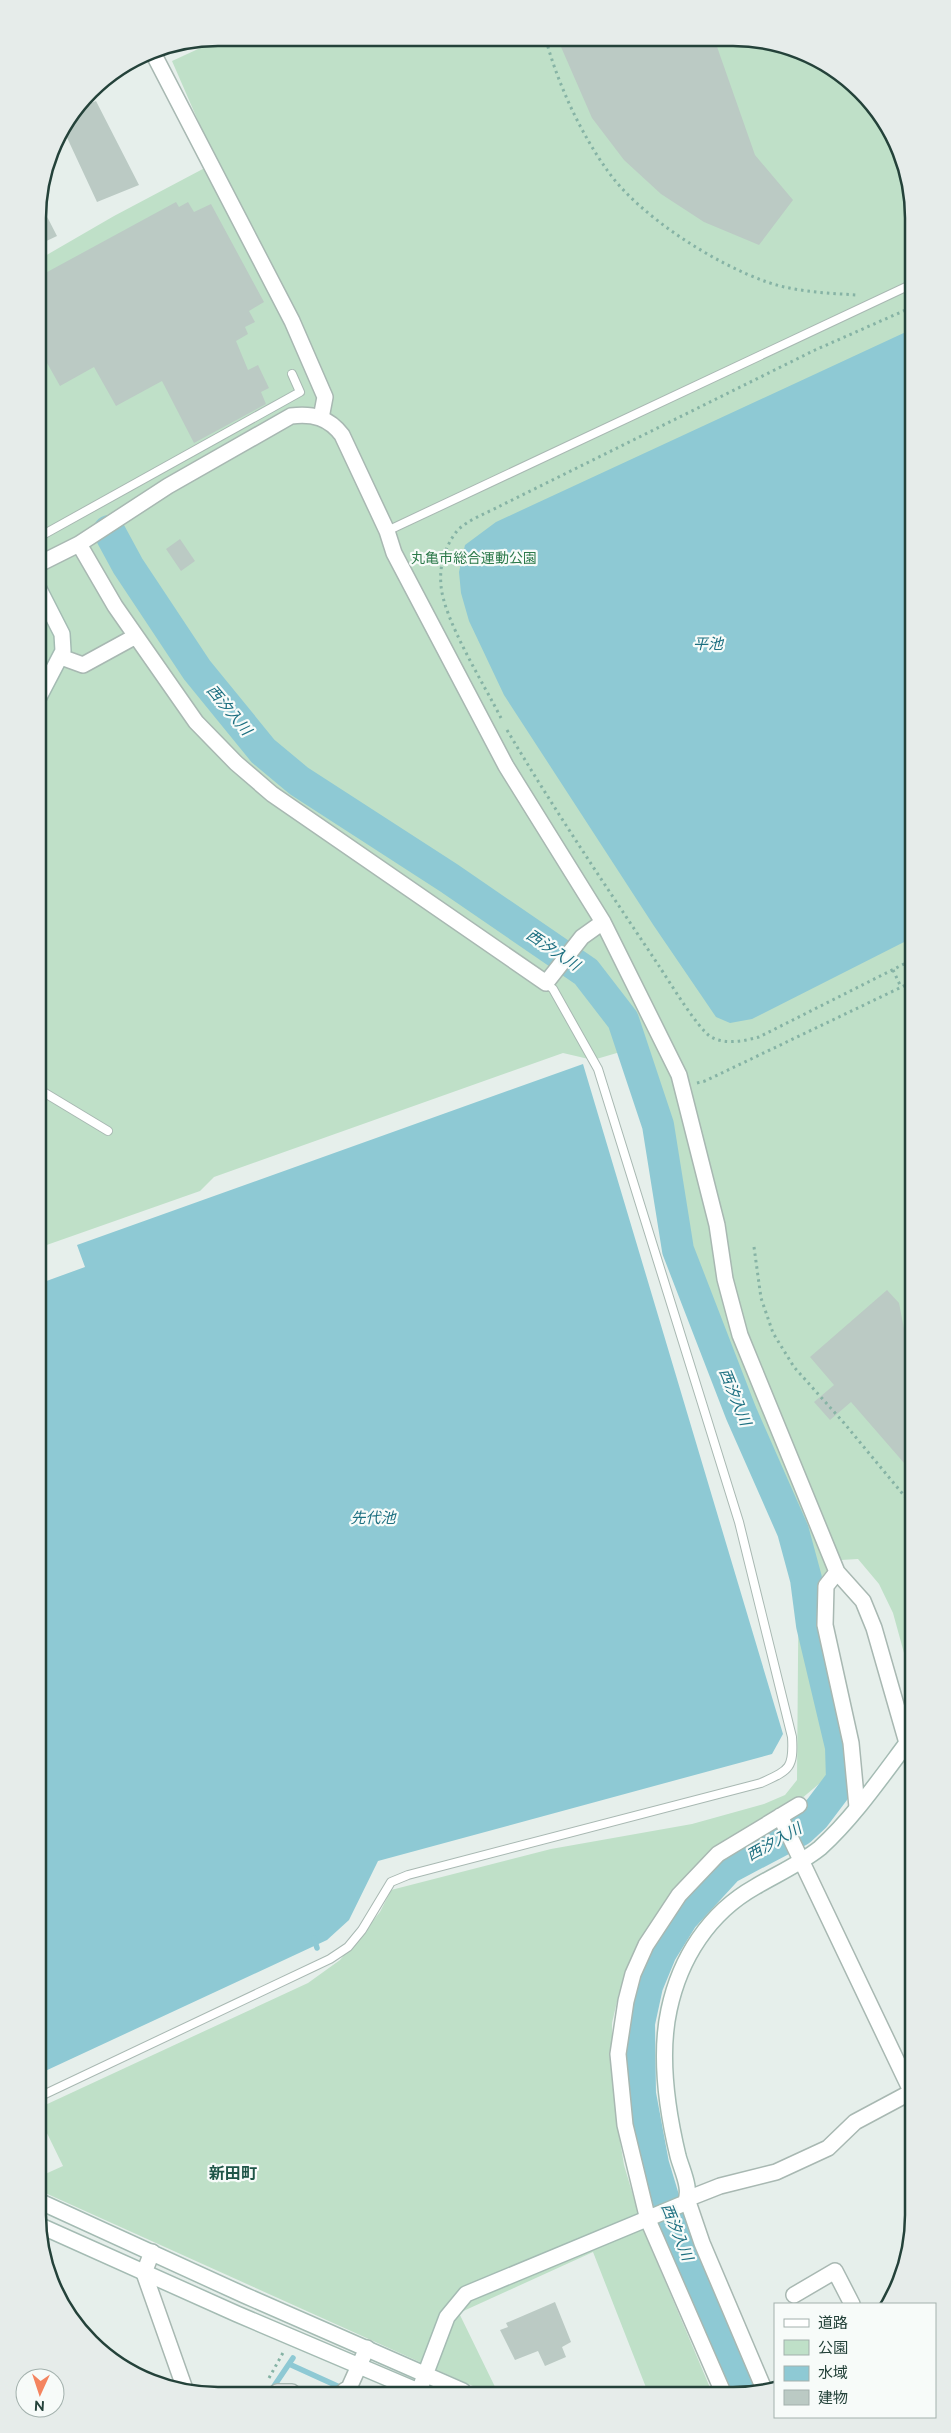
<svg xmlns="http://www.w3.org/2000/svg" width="951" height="2433" viewBox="0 0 951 2433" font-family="Raleway,'Noto Sans JP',sans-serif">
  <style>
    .green { fill: #bfe0c8 }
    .water { fill: #8ec9d4 }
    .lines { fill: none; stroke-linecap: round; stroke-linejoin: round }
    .stream { stroke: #8ec9d4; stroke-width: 5.5 }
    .river { stroke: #8ec9d4; stroke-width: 32 }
    .building { fill: #bbcac4 }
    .lane-casing { stroke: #a8b8b2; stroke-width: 10 }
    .street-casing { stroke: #a8b8b2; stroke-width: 18 }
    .secondary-casing { stroke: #a4bbb3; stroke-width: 18 }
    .path { stroke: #86b3a5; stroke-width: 3; stroke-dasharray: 2.5 4; stroke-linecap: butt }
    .lane { stroke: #fff; stroke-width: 8 }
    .street { stroke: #fff; stroke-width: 15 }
    .secondary { stroke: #fff; stroke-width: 15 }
    .labels { text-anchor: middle; stroke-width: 4.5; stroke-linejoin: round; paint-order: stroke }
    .park-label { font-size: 14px; fill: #2d7a4b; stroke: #f7fbf9 }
    .water-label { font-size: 15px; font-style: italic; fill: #1c6f80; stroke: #f7fbf9 }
    .quarter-label { font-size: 16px; font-weight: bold; fill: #1f5548; stroke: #f7fbf9 }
    .rim { fill: none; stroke: #24423a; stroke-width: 2.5 }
  </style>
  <rect width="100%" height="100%" fill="#e6efeb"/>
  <path class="green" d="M222 38 768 41 852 82 889 127 907 172 912 1682 893 1613 879 1584 858 1559 841 1560 829 1614 858 1751 788 1810 690 1875 643 1941 619 1993 612 2023V2055L616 2116 624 2165 643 2229 711 2390H647L593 2252 459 2313 497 2391H484L43 2192V2175L63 2166 43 2125V2106L308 1983 340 1960 380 1912 391 1890 551 1849 692 1824 764 1804 785 1795 797 1780 799 1540 687 1245 680 1202 627 1050 593 1060 563 1053 214 1177 200 1191 41 1247 38 260 114 216 216 162 172 61Z"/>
  <path class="water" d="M908 331 910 939 752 1019 730 1023 716 1017 654 926 504 695 469 621 461 593 459 572 465 545 496 522Z
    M583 1064 783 1734 772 1754 378 1861 349 1920 327 1940 43 2072 41 1283 85 1267 77 1245Z"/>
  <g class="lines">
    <path class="stream" d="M314 1938 317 1948
      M289 2364 344 2389
      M270 2392 293 2358"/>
    <path class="river" d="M109 531 128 566 197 670 263 751 299 781 449 878 586 972 623 1020 658 1125 678 1250 741 1413 793 1531 806 1579 812 1625 841 1747 842 1780 814 1817 800 1830 728 1868 682 1918 661 1952 647 1986 639 2023 640 2094 653 2164 669 2217 744 2390"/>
  </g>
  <path class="building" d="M558 40 715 41 755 155 793 200 759 245 704 222 661 194 624 160 592 118Z
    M96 101 139 185 97 202 63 129 79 108Z
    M39 201 57 236 38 245V206Z
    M176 202 179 207 188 202 194 212 211 204 264 302 249 311 255 322 245 327 248 334 236 341 248 370 258 365 269 388 261 392 266 404 194 443 162 381 116 406 94 367 60 386 38 347V277Z
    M180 539 195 561 181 571 166 549Z
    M887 1290 899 1303 911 1365V1471L851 1402 830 1420 814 1402 834 1385 810 1357Z
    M555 2302 571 2342 562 2347 566 2357 545 2366 538 2351 515 2360 500 2330 508 2327 506 2323Z"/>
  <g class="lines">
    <defs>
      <path id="lane" d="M387 531 908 286
        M39 537 300 392 292 374
        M40 1090 108 1131
        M43 2095 330 1959 348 1947 362 1930 391 1882 408 1875 761 1783C789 1770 794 1769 792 1737L739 1522 598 1069 553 989 546 983"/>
      <path id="street" d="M152 51 292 321 325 397 321 418
        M79 544 115 606 196 722 236 763 272 794 546 983 582 937 603 922
        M39 564 79 544 168 486 291 416C313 413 329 418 342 435L387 531 394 553 506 766 603 922 679 1075 717 1225 725 1279 740 1335 837 1572 863 1601 874 1628 907 1743
        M61 657 83 665 136 636
        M837 1572 826 1586 825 1625 851 1743 857 1807
        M780 1816 913 2095
        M152 2252 144 2273 186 2392
        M794 2295 835 2271 852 2304
        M764 2389 702 2243 687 2199 720 2186 776 2172 828 2148 855 2122 913 2091
        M722 2390 648 2220 625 2125 618 2054 626 2001 633 1974 646 1945 679 1895 718 1854 799 1805
        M344 2391 349 2388 367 2348
        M277 2392H292"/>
      <path id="secondary" d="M39 589 62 634 63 651 39 697
        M43 2203 244 2295 463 2391
        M43 2227 237 2314 418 2391
        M419 2391 447 2317 466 2294 685 2203C692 2189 682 2171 678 2156 667 2110 659 2056 669 2010 680 1958 709 1913 755 1887 777 1874 800 1864 820 1848 853 1818 880 1779 907 1743L912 1741"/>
    </defs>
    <use href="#lane" class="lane-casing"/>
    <use href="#street" class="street-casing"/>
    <use href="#secondary" class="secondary-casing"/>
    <path class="path" d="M546 40C558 84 580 132 607 170 639 216 715 264 767 282 796 292 827 293 857 295
      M501 718C485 686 443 619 441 585 439 566 445 546 457 531 467 520 487 513 500 506L815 350 908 309
      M507 730C555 811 607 888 659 966 669 981 698 1029 711 1037 725 1045 744 1041 759 1037L910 961
      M893 970 901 987
      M697 1083 705 1081 910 983
      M754 1247 761 1298 773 1333 794 1367 844 1423 911 1504
      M269 2378 284 2351"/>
    <use href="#lane" class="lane"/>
    <use href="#street" class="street"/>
    <use href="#secondary" class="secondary"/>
  </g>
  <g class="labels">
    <g class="park-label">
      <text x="474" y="563">丸亀市総合運動公園</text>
    </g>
    <g class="water-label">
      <text x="708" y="649">平池</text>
      <text transform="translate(229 710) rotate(50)" y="5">西汐入川</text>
      <text transform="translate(553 950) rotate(34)" y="5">西汐入川</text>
      <text transform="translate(735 1397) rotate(68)" y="5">西汐入川</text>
      <text x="373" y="1523">先代池</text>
      <text transform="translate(774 1842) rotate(-29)" y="5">西汐入川</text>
      <text transform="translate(677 2232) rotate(68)" y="5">西汐入川</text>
    </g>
    <g class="quarter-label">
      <text x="233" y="2179">新田町</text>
    </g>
  </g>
  <path d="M0 0H951V2433H0ZM218 46H733A172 172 0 0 1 905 218V2215A172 172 0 0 1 733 2387H218A172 172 0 0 1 46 2215V218A172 172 0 0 1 218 46Z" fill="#e6ecea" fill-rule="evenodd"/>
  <path class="rim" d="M218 46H733A172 172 0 0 1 905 218V2215A172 172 0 0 1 733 2387H218A172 172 0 0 1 46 2215V218A172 172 0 0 1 218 46Z"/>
  <rect x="774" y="2303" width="162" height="115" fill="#f7fbf9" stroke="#a3b1ad"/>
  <rect x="784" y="2319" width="25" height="8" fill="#ffffff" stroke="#a3b1ad"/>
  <text x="818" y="2328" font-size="15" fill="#24423a">道路</text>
  <rect x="784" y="2340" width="25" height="15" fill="#bfe0c8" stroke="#a3b1ad"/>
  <text x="818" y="2353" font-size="15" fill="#24423a">公園</text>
  <rect x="784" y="2366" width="25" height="15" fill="#8ec9d4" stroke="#a3b1ad"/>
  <text x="818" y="2378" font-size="15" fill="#24423a">水域</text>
  <rect x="784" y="2390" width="25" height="15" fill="#bbcac4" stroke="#a3b1ad"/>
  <text x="818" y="2403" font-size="15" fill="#24423a">建物</text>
  <g transform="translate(40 2393) rotate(183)"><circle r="24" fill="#f7fbf9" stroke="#a3b1ad"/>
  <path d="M0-4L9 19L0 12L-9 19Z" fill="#f4845f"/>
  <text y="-8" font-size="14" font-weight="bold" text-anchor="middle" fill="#24423a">N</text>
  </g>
</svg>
